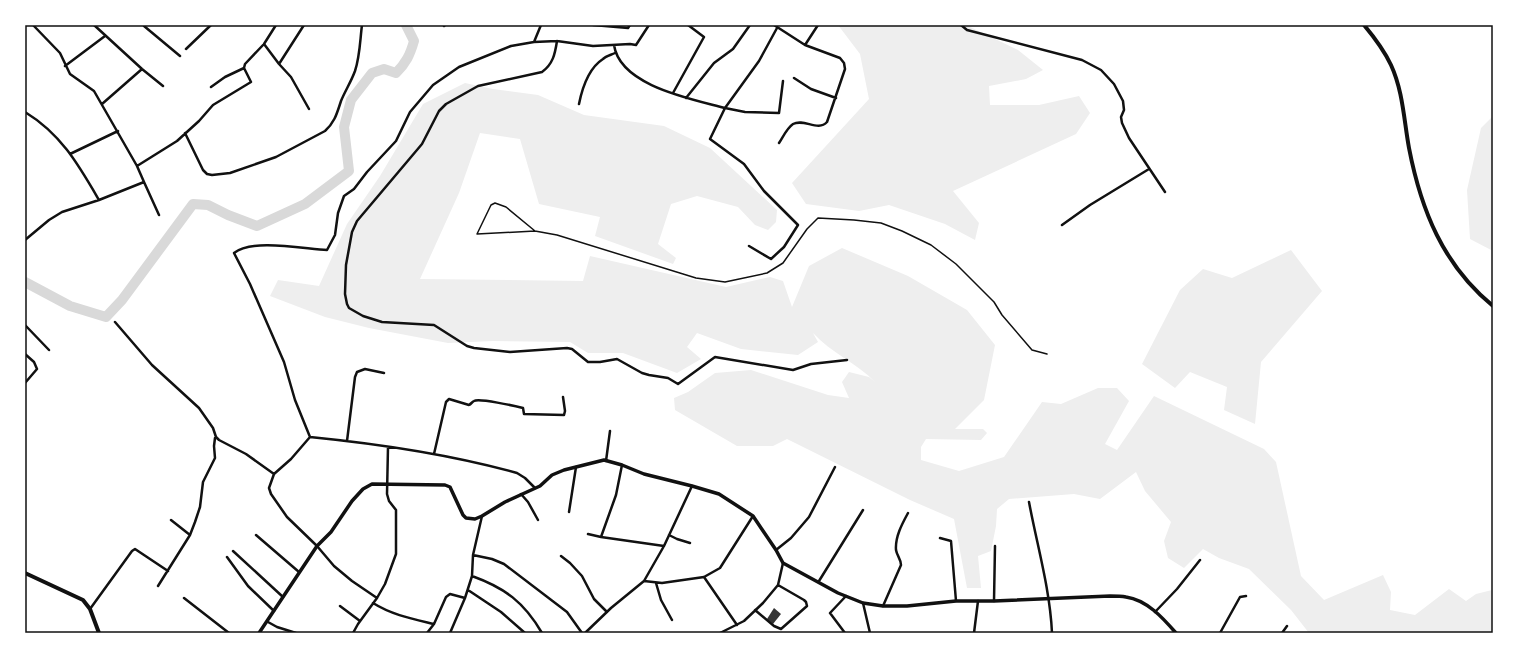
<svg xmlns="http://www.w3.org/2000/svg" width="1518" height="658" viewBox="0 0 1518 658" font-family="'IBM Plex Serif',serif">
  <style>
    .green { fill: #eee }
    .lines { fill: none; stroke-linecap: round; stroke-linejoin: round }
    .river { stroke: #d9d9d9; stroke-width: 10 }
    .building { fill: #353535 }
    .service { stroke: #111; stroke-width: 1.5 }
    .minor { stroke: #111; stroke-width: 2.5 }
    .tertiary { stroke: #111; stroke-width: 3.5 }
    .secondary { stroke: #111; stroke-width: 4 }
    .neatline { fill: none; stroke: #111; stroke-width: 1.5 }
  </style>
  <rect width="100%" height="100%" fill="#fff"/>
  <path class="green" d="M838 25H966L1018 50 1043 70 1026 79 989 86 990 105H1039L1079 96 1090 113 1076 134 953 191 979 223 975 240 945 224 889 205 859 211 806 204 792 183 869 99 860 54Z
    M465 83 493 89 538 95 584 115 664 126 710 148 777 210 776 222 768 230 755 225 738 207 697 196 671 204 658 244 676 258 673 264 595 236 600 217 539 204 520 139 480 133 459 193 420 279 583 281 590 256 726 287 770 277 783 281 792 307 809 266 842 248 908 276 967 310 995 345 984 400 955 429H983L987 433 981 440 926 439 921 447V460L959 471 1004 457 1042 402 1061 404 1098 388H1117L1129 401 1105 444 1117 450 1154 396 1264 449 1276 462 1301 576 1324 600 1383 575 1391 592 1390 610 1415 615 1449 589 1466 601 1476 594 1492 590 1493 633H1309L1291 610 1249 569 1219 558 1203 549 1184 568 1168 558 1164 541 1171 522 1145 491 1136 472 1100 499 1074 494 1009 499 997 509 996 526 991 551 978 556 981 588H967L954 519 910 500 787 439 773 446H737L675 410 674 398 688 392 715 373 751 370 828 395 849 398 842 382 849 372 869 377 875 382C857 363 831 353 813 333L818 342 798 355 741 349 697 333 687 347 701 359 677 373 623 353H588L570 342 493 341 448 343 369 328 325 317 270 296 278 280 319 286 347 224 380 176 423 104Z
    M1493 116V251L1470 239 1467 190 1481 128Z
    M1291 250 1322 291 1261 362 1255 424 1224 410 1227 387 1190 372 1175 388 1142 364 1180 290 1203 269 1232 278Z"/>
  <g class="lines">
    <path class="river" d="M25 282 70 306 106 317 122 300 193 204 208 205 228 215 257 226 305 204 349 171 344 127 351 100 372 73 384 69 396 73C406 63 410 55 414 41L406 25"/>
  </g>
  <path class="building" d="M774 608 781 614 773 624 767 619Z"/>
  <g class="lines">
    <path class="service" d="M535 231 477 234 491 205 495 203 506 207 535 231 557 235 696 278 725 282 767 273 783 263 807 229 818 218 854 220 881 223 902 231 931 245 956 264 994 302 1002 315 1032 350 1047 354"/>
    <path class="minor" d="M33 25 60 53 70 74 94 91 137 166
      M94 25 142 69 163 86
      M145 25 144 26 180 56
      M593 25 628 28 630 25
      M774 25 805 45 840 58 844 63 845 69 827 122C818 132 804 118 793 124 787 128 783 137 779 143
      M961 25 967 30 1082 60 1101 70 1114 84 1123 101 1124 110 1121 117 1122 123 1129 138 1165 192
      M444 26 445 25
      M557 41C555 54 553 64 542 72L478 86 446 104 439 111 422 144 357 221 352 232 346 265 345 294 347 304 349 308 363 316 382 322 434 325 467 346 474 348 510 352 567 348 572 349 588 362H600L617 359 642 373 649 375 668 378 678 384 715 357 793 370 811 364 847 360
      M534 42 557 41 593 46 630 44 636 45 649 25
      M264 44 279 64 291 77 309 109
      M614 45C620 86 692 99 725 108L759 61 777 28
      M805 45 818 25
      M186 49 211 25
      M279 64 304 25
      M65 66 105 36
      M794 78 811 89 836 98
      M211 87 225 77 244 68
      M673 93 704 37 688 25
      M686 98 714 63 733 49 750 25
      M102 104 142 69
      M579 104C582 89 589 68 603 59 606 56 611 55 615 53
      M25 112C61 134 78 164 99 200
      M185 133 203 170 207 174 212 175 230 173 276 157 325 131C335 122 337 113 341 101 345 91 351 82 355 71 360 56 360 40 362 25
      M70 154 118 131
      M144 182 159 215
      M1062 225 1090 205 1149 169
      M25 240 49 220 62 212 99 200 144 182 137 166 177 141 199 121 213 105 251 82 244 68 245 64 264 44 276 25
      M749 246 771 259 784 247 798 225 764 191 744 164 710 139 725 108 745 112 779 113 783 81
      M115 322 152 365 199 408 213 428 216 437 219 440 246 454 274 474 291 459 310 437
      M25 325 49 350
      M25 354 34 362 37 369 25 383
      M347 441 355 377 357 372 365 369 384 373
      M434 454 446 402 449 399 469 405C471 404 472 402 474 401 479 398 515 406 523 408L524 414 564 415 565 411 563 397
      M606 461 610 431
      M274 474 269 488 271 494 287 517 317 546 334 566 352 581 377 598
      M535 488 525 478 517 473C449 454 380 444 310 437L295 400 284 362 250 284 234 253C252 238 305 249 327 250L335 235 338 213 344 196 354 189 367 172 396 141 410 112 433 85 459 67 511 46 534 42 541 25
      M521 494 528 502 538 520
      M1029 502C1037 545 1050 589 1052 633
      M569 512 576 467
      M171 520 190 535
      M588 534 601 537 664 546
      M256 535 299 572
      M669 535 677 539 690 543
      M601 537 616 495 622 465
      M940 538 951 541 956 601
      M776 550 791 538 809 517 835 467
      M233 551 283 597
      M473 555 492 559 504 564 567 612 582 633
      M561 556 570 563 582 576 594 599 607 612
      M227 557 248 586 274 611
      M472 576C505 588 524 602 542 633
      M704 577 737 625
      M644 581 662 583 704 577 720 568 753 516
      M819 581 863 510
      M656 583 661 600 672 620
      M158 586 190 535 195 522 200 507 203 482 215 458 214 446 215 438
      M468 590 501 612 525 633
      M184 598 229 633
      M994 601 995 546
      M373 603C392 615 413 619 434 624
      M863 603 870 633
      M340 606 360 621
      M883 606 901 565C901 559 897 556 896 550 895 537 902 524 908 513
      M90 609 132 551 135 549 168 571
      M755 610 774 626 781 629 807 606 806 602 804 600 778 585
      M1155 612 1177 589 1200 560
      M268 622 277 627 296 633
      M353 633 358 624 377 598 385 584 396 554V510L389 501 387 494 388 447
      M427 633 434 624 446 597 450 594 465 598
      M450 633 465 598 472 576 473 555 482 516
      M585 633 611 608 644 581 664 546 692 486
      M720 633 744 621 763 603 778 585 783 563
      M845 633 830 613 846 596
      M974 633 978 601
      M1220 633 1240 597 1246 596
      M1282 633 1287 626"/>
    <path class="tertiary" d="M259 633 317 546 331 532 352 501 363 489 372 484 445 485 450 487 463 515 466 518 475 519 482 516 505 502 540 486 552 475 564 470 604 460 622 465 644 474 692 486 719 494 753 516 776 550 783 563 838 593 863 603 883 606H907L956 601H994L1110 596C1115 596 1121 596 1126 597 1147 600 1163 618 1176 633"/>
    <path class="secondary" d="M1364 25C1374 37 1384 50 1391 65 1403 91 1404 121 1409 148 1421 210 1443 265 1493 306
      M25 573 83 600 90 609 99 633"/>
  </g>
  <rect width="1518" height="658" fill="none" stroke="#ffffff" stroke-width="52"/>
  <rect x="26" y="26" width="1466" height="606" class="neatline"/>
</svg>
